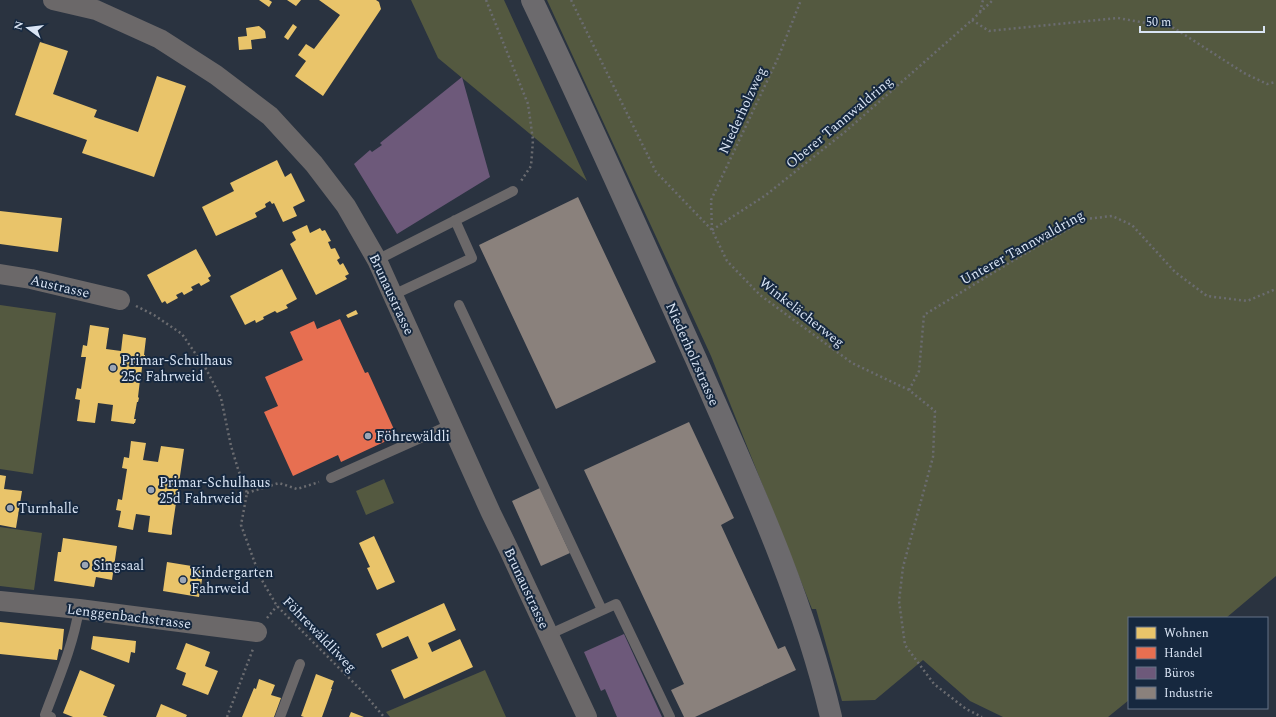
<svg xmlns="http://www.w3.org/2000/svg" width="1276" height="717" viewBox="0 0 1276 717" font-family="Spectral,serif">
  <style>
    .green { fill: #545940 }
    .homes { fill: #e9c46a }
    .shops { fill: #e76f51 }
    .offices { fill: #6d597a }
    .industry { fill: #8a817c }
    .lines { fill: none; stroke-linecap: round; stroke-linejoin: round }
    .path { stroke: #6b6c70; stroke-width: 2.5; stroke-dasharray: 2 3; stroke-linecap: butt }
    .lane { stroke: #6b6869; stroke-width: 10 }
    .street { stroke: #6b6869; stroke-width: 20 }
    .secondary { stroke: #6c6a6d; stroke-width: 22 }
    .poi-dot { fill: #9ca6b5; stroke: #16283f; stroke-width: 1.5 }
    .labels { text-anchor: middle; stroke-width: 4; stroke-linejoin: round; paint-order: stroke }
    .street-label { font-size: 14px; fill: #d9e4f4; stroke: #16283f }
    .poi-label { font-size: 14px; fill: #d9e4f4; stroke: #16283f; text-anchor: start }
  </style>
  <rect width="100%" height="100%" fill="#2a3340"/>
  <path class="green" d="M411 0H504L587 181 438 58Z
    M547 0H1276V576L1226 618H1129V700L1108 717H1003L970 701 923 660 875 700 842 701 816 609H812L711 356Z
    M0 305 56 313 33 474 0 469Z
    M384 479 394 503 366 515 356 491Z
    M0 527 42 533 34 590 0 586Z
    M485 670 506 717H390L386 712Z"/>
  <path class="homes" d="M259 0H269L272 2 269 7Z
    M287 0H301L296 6Z
    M319 0H376L379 2 381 9 323 96 295 76 306 61 298 55 306 44 314 49 340 15Z
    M293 24 297 27 288 40 284 37Z
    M259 26 265 31 266 38 251 40 252 49 239 50 238 37 247 36 246 28Z
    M40 42 68 51 53 94 97 110 94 117 138 132 157 76 186 86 154 177 82 153 87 140 15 115Z
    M277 160 285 177 291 173 305 201 293 207 297 216 283 222 274 203 272 204 270 201 265 204 266 207 255 213 257 217 216 236 202 207 234 191 230 183Z
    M0 211 62 218 58 252 0 244Z
    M307 225 310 233 320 228 322 231 325 230 331 241 328 242 331 249 335 248 340 258 337 260 340 265 343 263 349 274 345 276 347 279 316 295 290 244 296 240 292 232Z
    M196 249 211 276 208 278 210 281 201 286 199 283 191 287 193 290 184 295 182 292 176 295 178 298 167 304 165 301 162 303 147 275Z
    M282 269 297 299 286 305 288 308 277 313 275 311 263 317 264 319 256 323 255 320 245 325 230 296Z
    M356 310 358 314 348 318 346 315Z
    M90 325 109 328 106 349 121 351 123 334 146 338 144 355H145V359H143L141 376H142L141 380H140L138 397 139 398 138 402H137L134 419H136L135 423H134V424L111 421 113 405 98 403 95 423 77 421 80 400 75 399 77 388 81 389 86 357H81L83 345 87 346Z
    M131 441 146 443 143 460 158 462 161 446 184 449 172 530V534L171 535 148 532 150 516 136 514 133 530 118 527 121 511 116 510 118 499 122 500 127 469 122 468 124 457 129 458Z
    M0 475 6 476 4 489 22 491 16 528 0 525Z
    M374 536 395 582 377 590 367 568 370 567 359 543Z
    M63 538 117 546 112 580 96 577 94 587 54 581 58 552H61Z
    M167 562 204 568 199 597 163 591Z
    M444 603 456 630 428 643 432 652 460 639 473 667 404 699 391 670 418 658 408 636 382 648 376 634Z
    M0 622 64 629 62 650 59 649 57 660 0 654Z
    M93 636 136 641 135 653 131 652 129 663 91 649Z
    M186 643 210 652 205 666 218 671 208 695 182 685 186 673 176 669Z
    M80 670 115 685 103 715 108 717H73L63 713Z
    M316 674 334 681 331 689H332L322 717H304L301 716Z
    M259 679 275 685 271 695 281 698 274 717H242L254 688 256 689Z
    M161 704 187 715 186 717H156Z
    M351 712 364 717H349Z"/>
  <path class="shops" d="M340 319 365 373 368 372 397 436 341 462 338 455 293 476 264 412 278 406 265 377 303 360 290 332 314 321 317 329Z"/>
  <path class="offices" d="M462 77 490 177 397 234 354 164 370 150 372 152 382 145 380 143Z
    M624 634 662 717H617L605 689 601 691 584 652Z"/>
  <path class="industry" d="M578 197 656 362 556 409 479 245Z
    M689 422 734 518 721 525 778 649 785 646 796 670 695 717H684L671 690 684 684 584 470Z
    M540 488 570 553 541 566 512 501Z"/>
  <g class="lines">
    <path class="path" d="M486 0 528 104 533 140 531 166 521 181
      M571 0 656 172 712 230 727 261 760 295 852 363 909 390 935 411 933 457 903 567 899 601 905 645 934 684 966 709 982 717
      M980 12 983 0
      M972 20 989 31 1118 18 1174 28 1244 73 1267 84 1276 82
      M712 230 766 195 846 131 972 20 993 0
      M712 230 711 200 778 58 801 0
      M136 306 154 315 182 334 206 369 216 388 221 398 231 446 238 469 247 493 241 525 260 577 277 606 362 691 384 717
      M909 390 919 371 924 315 1014 260 1086 219 1112 216 1132 225 1175 272 1207 296 1247 301 1276 289
      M247 493 279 483 297 489 319 482
      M267 618 277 606
      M227 717 253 649"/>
    <path class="lane" d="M377 260 513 191
      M393 295 472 258 455 220
      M459 305 602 610
      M331 478 452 424
      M548 635 616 604 670 717
      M51 717 45 715C58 680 73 646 79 609
      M280 717 300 664"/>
    <path class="street" d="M53 0 96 10 160 39 216 75 270 116 314 164 346 206 377 260 491 513 509 550 587 717
      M0 274 31 279 120 300
      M0 601 79 609 257 632"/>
    <path class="secondary" d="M532 0C589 119 642 239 696 359 747 476 802 593 831 717"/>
  </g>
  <g class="poi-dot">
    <circle cx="113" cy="368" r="4"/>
    <circle cx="368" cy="436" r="4"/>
    <circle cx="151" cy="490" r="4"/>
    <circle cx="10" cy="508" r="4"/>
    <circle cx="85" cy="565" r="4"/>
    <circle cx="183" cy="580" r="4"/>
  </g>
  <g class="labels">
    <g class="street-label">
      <text transform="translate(742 110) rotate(-65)" y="5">Niederholzweg</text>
      <text transform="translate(839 122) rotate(-40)" y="5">Oberer Tannwaldring</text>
      <text transform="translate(1022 247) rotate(-29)" y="5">Unterer Tannwaldring</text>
      <text transform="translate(60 286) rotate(13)" y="5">Austrasse</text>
      <text transform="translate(392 294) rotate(65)" y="5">Brunaustrasse</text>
      <text transform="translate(802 312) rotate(38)" y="5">Winkelächerweg</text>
      <text transform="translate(693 354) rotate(66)" y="5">Niederholzstrasse</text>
      <text transform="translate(527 588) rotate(65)" y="5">Brunaustrasse</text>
      <text transform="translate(129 616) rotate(7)" y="5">Lenggenbachstrasse</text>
      <text transform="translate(320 634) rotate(46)" y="5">Föhrewäldliweg</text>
    </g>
    <g class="poi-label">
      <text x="121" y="365">Primar-Schulhaus<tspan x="121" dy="16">25c Fahrweid</tspan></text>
      <text x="376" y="441">Föhrewäldli</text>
      <text x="159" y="487">Primar-Schulhaus<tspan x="159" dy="16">25d Fahrweid</tspan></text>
      <text x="18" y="513">Turnhalle</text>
      <text x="93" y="570">Singsaal</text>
      <text x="191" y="577">Kindergarten<tspan x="191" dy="16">Fahrweid</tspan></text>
    </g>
  </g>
  <rect x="1128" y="617" width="140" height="92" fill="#16283f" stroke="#647387"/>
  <rect x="1136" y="627" width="20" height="12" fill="#e9c46a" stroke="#647387"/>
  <text x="1164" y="637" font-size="12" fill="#d9e4f4">Wohnen</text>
  <rect x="1136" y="647" width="20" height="12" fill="#e76f51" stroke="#647387"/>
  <text x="1164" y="657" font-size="12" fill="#d9e4f4">Handel</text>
  <rect x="1136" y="667" width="20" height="12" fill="#6d597a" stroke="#647387"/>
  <text x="1164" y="677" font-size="12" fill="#d9e4f4">Büros</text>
  <rect x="1136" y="687" width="20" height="12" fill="#8a817c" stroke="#647387"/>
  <text x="1164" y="697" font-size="12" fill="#d9e4f4">Industrie</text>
  <g transform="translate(28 28) rotate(285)" stroke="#16283f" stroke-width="3" paint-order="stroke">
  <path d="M0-3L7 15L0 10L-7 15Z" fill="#d9e4f4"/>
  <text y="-6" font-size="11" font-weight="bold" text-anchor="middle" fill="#d9e4f4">N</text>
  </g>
  <path d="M1140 26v6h124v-6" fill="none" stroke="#d9e4f4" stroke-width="2"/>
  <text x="1146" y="26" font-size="12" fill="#d9e4f4" stroke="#16283f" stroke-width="3" paint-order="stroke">50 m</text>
</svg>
